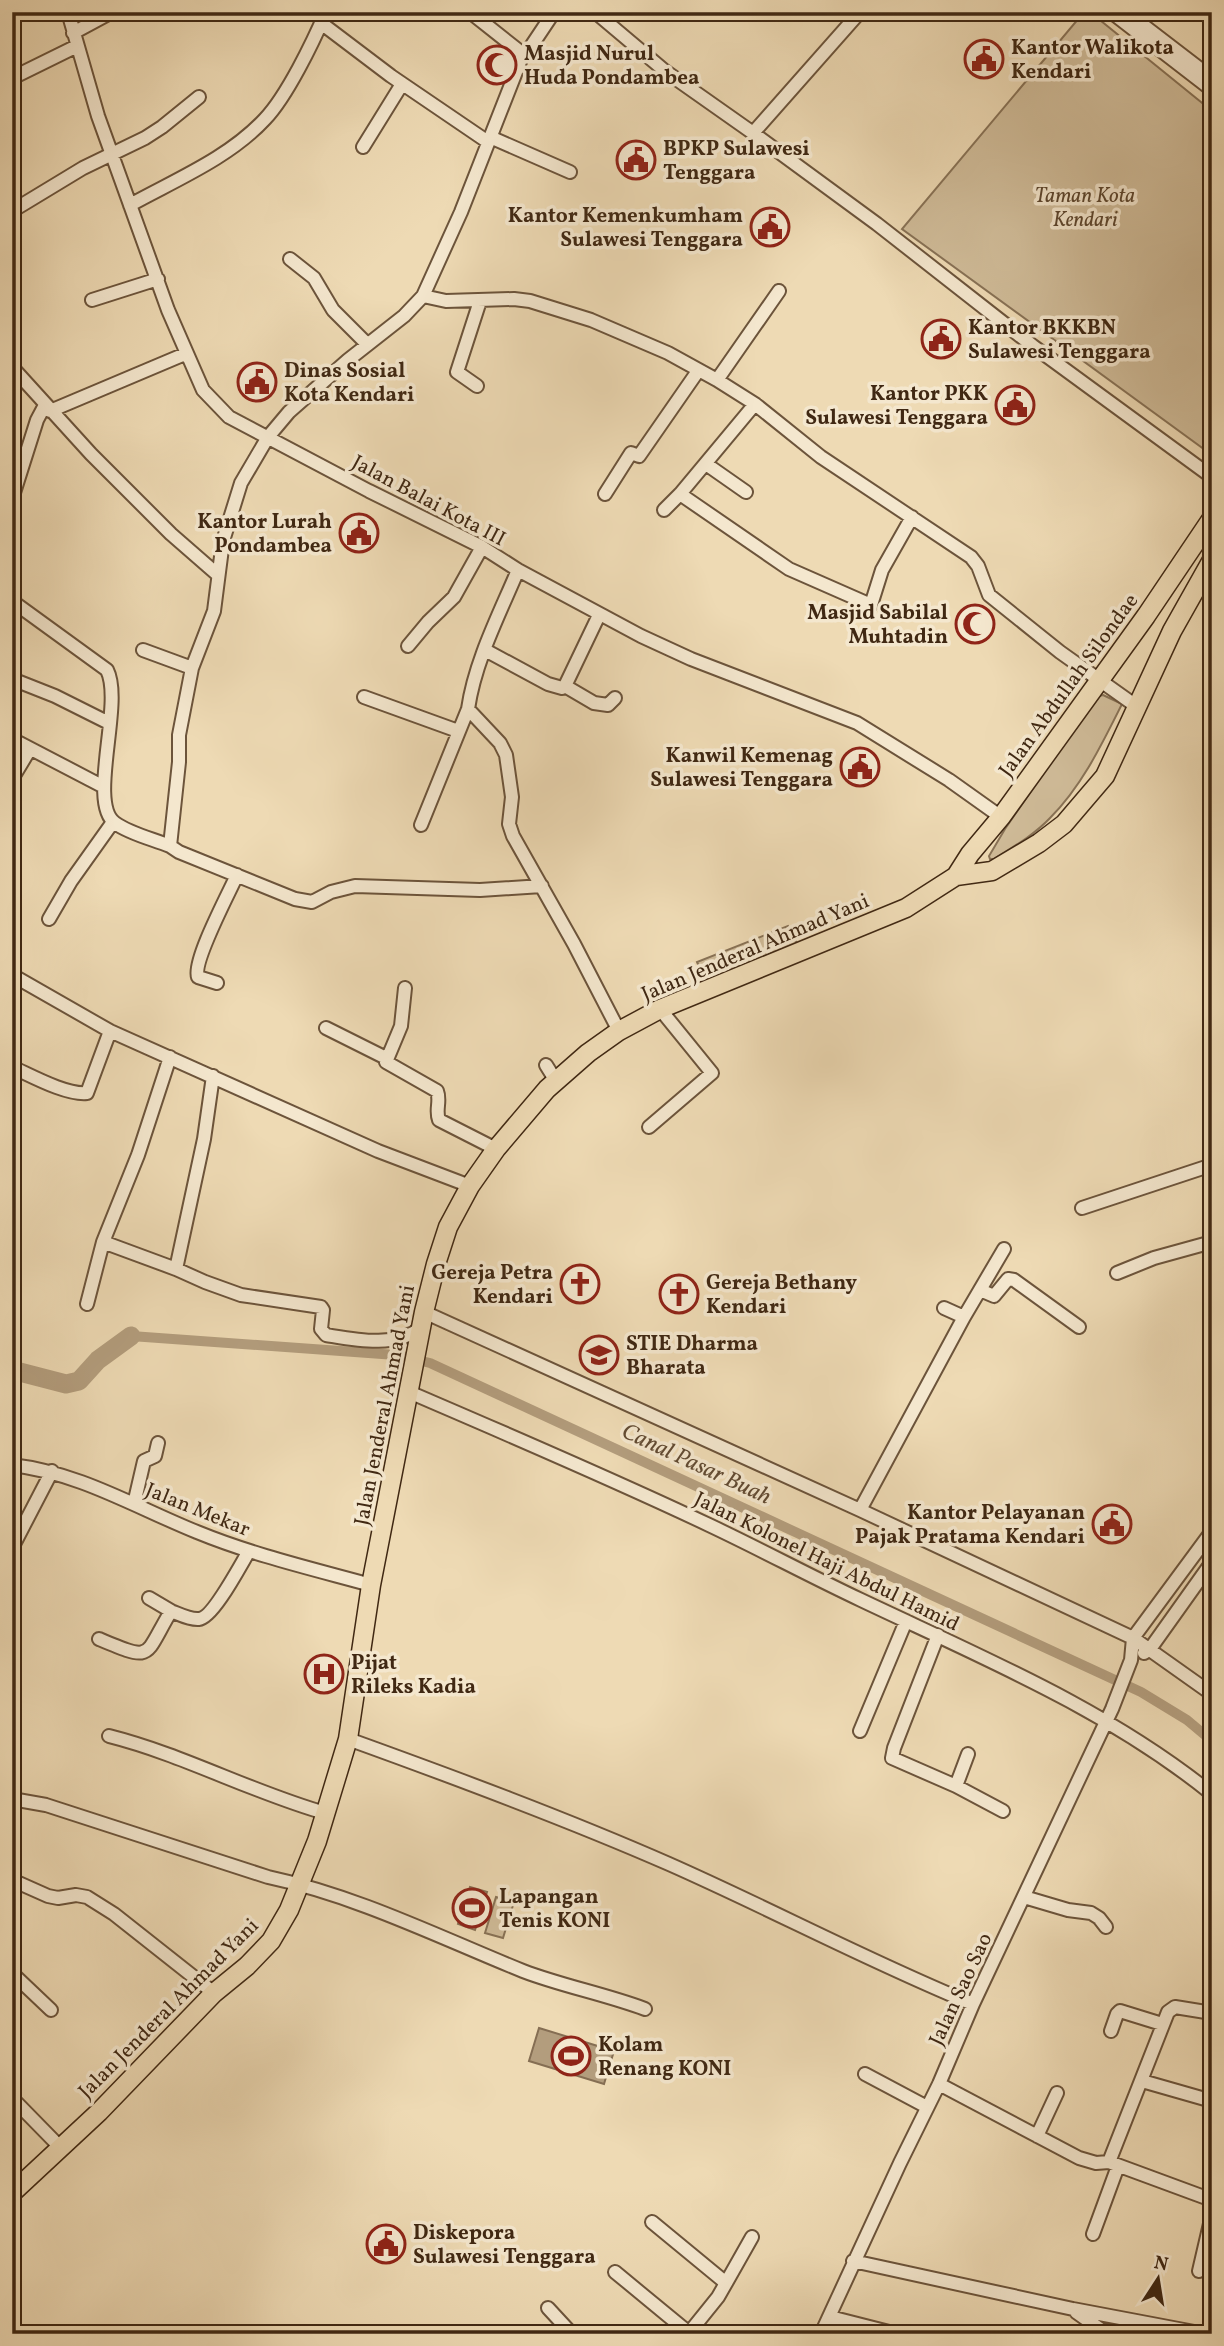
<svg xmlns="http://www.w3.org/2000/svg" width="1224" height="2346" viewBox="0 0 1224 2346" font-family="Vollkorn,serif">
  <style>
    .green { fill: #d0bc99; stroke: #887256; stroke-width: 2 }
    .water { fill: #b39d7d; stroke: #856e53; stroke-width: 2 }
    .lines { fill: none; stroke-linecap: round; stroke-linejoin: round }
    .canal { stroke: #b39d7d; stroke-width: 10 }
    .river { stroke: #b39d7d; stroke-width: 19 }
    .minor-casing { stroke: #6c543b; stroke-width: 16 }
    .highway-casing { stroke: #402813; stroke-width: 21 }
    .minor { stroke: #f4e7ce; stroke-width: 12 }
    .highway { stroke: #eedab4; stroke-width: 18 }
    .labels { text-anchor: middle; stroke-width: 7; stroke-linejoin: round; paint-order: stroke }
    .poi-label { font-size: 21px; font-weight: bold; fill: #402813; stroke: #f4e7ce; text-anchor: start }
    .park-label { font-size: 21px; font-style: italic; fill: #5d462e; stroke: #f4e7ce }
    .street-label { font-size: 21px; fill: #402813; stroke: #f4e7ce }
    .water-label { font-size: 23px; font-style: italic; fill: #624b33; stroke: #f4e7ce }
  </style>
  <rect width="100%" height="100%" fill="#eedab4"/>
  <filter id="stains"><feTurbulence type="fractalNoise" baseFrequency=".00286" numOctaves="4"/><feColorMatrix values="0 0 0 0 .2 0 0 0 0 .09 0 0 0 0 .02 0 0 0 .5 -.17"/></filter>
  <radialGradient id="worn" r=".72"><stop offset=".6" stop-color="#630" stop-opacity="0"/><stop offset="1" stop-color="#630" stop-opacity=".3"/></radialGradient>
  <path class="green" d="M1084 12H1090L1212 111V455L902 229Z
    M1103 695 1122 704C1102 744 1082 786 1050 818 1034 835 1013 847 994 859H990L989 856 1005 829 1085 712 1096 697Z
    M788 926 799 947 707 985 697 962Z
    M470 1887 487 1892 475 1930 458 1924Z
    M496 1897 514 1902 503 1938 485 1933Z"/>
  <path class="water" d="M539 2028 614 2051 604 2084 529 2061Z"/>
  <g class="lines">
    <path class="canal" d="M131 1336 396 1355 430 1363 1141 1692 1187 1720 1212 1741"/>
    <path class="river" d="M12 1370 66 1384 79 1381 98 1360 131 1336"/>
    <defs>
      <path id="minor" d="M68 12 98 116 168 310 203 390 229 417 369 491 482 547 518 570 641 636 691 659 857 723 949 780 1001 817
        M470 12 523 54
        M595 12 665 71 753 133 877 224 1033 346 1212 477
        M1111 12 1212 90
        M1126 12 1212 78
        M321 23 391 76 488 142
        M73 33 112 12
        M12 78 77 46
        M753 133 860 12
        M490 137 570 172
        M363 147 402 84
        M130 205C175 180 229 158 265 119 287 96 313 42 326 12
        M12 211 83 168 145 138 162 127 199 97
        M290 259 314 278 333 310 367 344
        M423 296 446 301 514 299 530 301 591 320 668 353 717 380 755 404 821 457 971 557 978 566 989 595 1060 652 1136 706
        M92 300 158 279
        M12 367 91 454 171 534 218 575
        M717 380 779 291
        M477 386 457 372 480 301
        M50 411 185 354
        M706 464 746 492
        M605 494 631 453 639 456 698 371
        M680 494 789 569 871 605 882 570 912 517
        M12 499 37 420 45 405
        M664 510 680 494 755 404
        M518 570C499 615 475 661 468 709L500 743 506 755 512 797 509 824 513 836 574 944 619 1031
        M12 601 107 670C124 703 87 803 115 823 130 834 153 839 170 846
        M408 646 428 622 454 597 482 547
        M143 650 192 668
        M485 650 548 684 562 688 565 686 599 615
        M12 679 55 696 109 723
        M565 686 594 703 608 705 615 698
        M364 697 458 731
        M12 739 104 787
        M12 779 30 749
        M421 825 468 709
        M542 886 480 890 355 886 331 892 312 902 295 899 179 852 170 846 179 762V735L192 668 214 611 223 541 241 483 268 437 289 412 348 360 404 316 423 296 461 212 523 54 528 51 554 12
        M49 919 71 881 113 822
        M12 975 110 1031 378 1151 470 1186
        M217 983 198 977C192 962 229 893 237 875
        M405 988 401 1026 386 1062 437 1091C441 1101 435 1110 439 1120L496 1149
        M326 1028 386 1058
        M170 1057 138 1155 103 1242 176 1269 204 1139 213 1076
        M546 1065 556 1081
        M12 1067C32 1076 66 1095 87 1093L110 1031
        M649 1127 712 1073 660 1009
        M1082 1208 1212 1165
        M176 1269 205 1282 241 1295 321 1307 323 1310 321 1329 326 1335C357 1340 394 1348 421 1328
        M1117 1273 1154 1258 1212 1242
        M980 1290 994 1296 1008 1279 1014 1280 1079 1327
        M87 1304 103 1242
        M944 1308 964 1317
        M424 1312 860 1510 1133 1638 1212 1694
        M409 1392C509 1435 610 1478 709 1525 760 1549 810 1576 861 1600 981 1657 1107 1709 1212 1794
        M12 1465C80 1473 135 1507 197 1532 253 1555 313 1569 371 1585
        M134 1504 144 1461 155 1456 158 1443
        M860 1510 964 1317 1004 1249
        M12 1548 52 1471
        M149 1598 171 1611
        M938 1635 894 1748 892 1758 956 1786 1003 1811
        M99 1639C154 1662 143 1658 171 1611 179 1614 190 1620 199 1619 213 1618 241 1564 249 1551
        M1144 1653 1150 1649 1212 1562
        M860 1731 906 1621
        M109 1736C184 1755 251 1792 325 1813
        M348 1739C456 1778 564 1818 669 1864 771 1909 870 1962 973 2004
        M956 1786 968 1754
        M12 1799 46 1805 268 1877C357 1896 439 1937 523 1971 562 1986 605 1994 645 2009
        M12 1880 48 1896 58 1898 76 1895 87 1897 114 1914 214 1993
        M1024 1897 1068 1910 1091 1913 1099 1918 1106 1927
        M12 1973 51 2010
        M1111 2031 1117 2014 1120 2011 1162 2024
        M865 2074 927 2107
        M1142 2081 1212 2101
        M939 2084 1079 2158 1096 2163 1109 2162 1212 2200
        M12 2098 60 2147
        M1037 2136 1057 2093
        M1109 2162 1168 2012 1175 2007 1212 2013
        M1093 2234 1118 2166
        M853 2261 1073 2309 1205 2334
        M1199 2271 1212 2215
        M615 2272 689 2333 718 2297 726 2283 652 2222
        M726 2283 752 2237
        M548 2308 572 2334
        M1076 2312 1107 2334
        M830 2317 897 2334
        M821 2334 900 2163 939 2084 973 2004 1112 1709 1131 1660 1133 1638 1212 1531"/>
      <path id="highway" d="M956 876 970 854 1001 817 1146 616 1212 518
        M12 2193 99 2112 214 1993 247 1966 271 1941 289 1910 317 1841 348 1739 371 1585 424 1312 436 1264 448 1227 470 1186 496 1149 547 1089 588 1053 619 1031 660 1009 906 908 956 876 992 871 1039 843 1064 824 1105 776 1172 631 1212 560"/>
    </defs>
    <use href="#minor" class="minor-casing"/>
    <use href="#highway" class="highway-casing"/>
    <use href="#minor" class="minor"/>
    <use href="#highway" class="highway"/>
  </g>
  <defs>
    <symbol id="civic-ring" viewBox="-11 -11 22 22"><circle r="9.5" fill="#f4e7ce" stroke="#8f2418" stroke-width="1.5"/><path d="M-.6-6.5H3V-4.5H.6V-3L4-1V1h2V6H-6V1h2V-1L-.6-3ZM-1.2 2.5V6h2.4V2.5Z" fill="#8f2418"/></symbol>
    <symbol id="mosque-ring" viewBox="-11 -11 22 22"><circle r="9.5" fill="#f4e7ce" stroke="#8f2418" stroke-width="1.5"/><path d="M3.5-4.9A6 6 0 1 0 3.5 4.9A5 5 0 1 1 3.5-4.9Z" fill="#8f2418"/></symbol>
    <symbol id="church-ring" viewBox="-11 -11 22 22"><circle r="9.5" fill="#f4e7ce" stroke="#8f2418" stroke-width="1.5"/><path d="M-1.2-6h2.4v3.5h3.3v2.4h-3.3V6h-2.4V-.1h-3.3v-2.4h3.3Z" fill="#8f2418"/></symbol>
    <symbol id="university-ring" viewBox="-11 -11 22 22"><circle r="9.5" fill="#f4e7ce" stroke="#8f2418" stroke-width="1.5"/><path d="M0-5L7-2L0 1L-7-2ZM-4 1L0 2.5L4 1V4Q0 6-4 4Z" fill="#8f2418"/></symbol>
    <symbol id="hospital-ring" viewBox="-11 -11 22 22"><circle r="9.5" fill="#f4e7ce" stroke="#8f2418" stroke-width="1.5"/><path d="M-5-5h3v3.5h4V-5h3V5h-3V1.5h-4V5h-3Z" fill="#8f2418"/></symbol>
    <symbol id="stadium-ring" viewBox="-11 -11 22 22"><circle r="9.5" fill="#f4e7ce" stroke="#8f2418" stroke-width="1.5"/><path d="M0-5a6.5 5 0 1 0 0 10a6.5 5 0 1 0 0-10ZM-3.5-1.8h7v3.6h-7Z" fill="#8f2418"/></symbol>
  </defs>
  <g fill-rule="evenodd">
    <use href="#civic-ring" x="962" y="37" width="44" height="44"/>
    <use href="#mosque-ring" x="475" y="43" width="44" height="44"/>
    <use href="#civic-ring" x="614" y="138" width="44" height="44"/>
    <use href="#civic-ring" x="748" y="205" width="44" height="44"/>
    <use href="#civic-ring" x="919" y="317" width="44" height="44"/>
    <use href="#civic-ring" x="235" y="360" width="44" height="44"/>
    <use href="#civic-ring" x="993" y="383" width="44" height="44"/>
    <use href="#civic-ring" x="337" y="511" width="44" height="44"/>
    <use href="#mosque-ring" x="953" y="602" width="44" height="44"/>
    <use href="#civic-ring" x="838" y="745" width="44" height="44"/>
    <use href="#church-ring" x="558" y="1262" width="44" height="44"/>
    <use href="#church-ring" x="657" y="1272" width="44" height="44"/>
    <use href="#university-ring" x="577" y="1333" width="44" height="44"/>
    <use href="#civic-ring" x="1090" y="1502" width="44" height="44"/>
    <use href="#hospital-ring" x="302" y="1652" width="44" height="44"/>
    <use href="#stadium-ring" x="450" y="1886" width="44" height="44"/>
    <use href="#stadium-ring" x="549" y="2034" width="44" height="44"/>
    <use href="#civic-ring" x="364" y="2222" width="44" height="44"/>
  </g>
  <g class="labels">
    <g class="poi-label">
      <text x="1011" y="54">Kantor Walikota<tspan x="1011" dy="24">Kendari</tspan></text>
      <text x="524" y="60">Masjid Nurul<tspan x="524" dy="24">Huda Pondambea</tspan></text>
      <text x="663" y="155">BPKP Sulawesi<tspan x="663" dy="24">Tenggara</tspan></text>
      <text x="743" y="222" text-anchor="end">Kantor Kemenkumham<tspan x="743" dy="24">Sulawesi Tenggara</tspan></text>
      <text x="968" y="334">Kantor BKKBN<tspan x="968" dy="24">Sulawesi Tenggara</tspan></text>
      <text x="284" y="377">Dinas Sosial<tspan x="284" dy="24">Kota Kendari</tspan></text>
      <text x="988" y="400" text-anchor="end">Kantor PKK<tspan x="988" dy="24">Sulawesi Tenggara</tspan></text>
      <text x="332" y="528" text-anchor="end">Kantor Lurah<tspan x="332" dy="24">Pondambea</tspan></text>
      <text x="948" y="619" text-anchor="end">Masjid Sabilal<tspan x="948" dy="24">Muhtadin</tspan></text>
      <text x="833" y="762" text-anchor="end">Kanwil Kemenag<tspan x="833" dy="24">Sulawesi Tenggara</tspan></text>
      <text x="553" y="1279" text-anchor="end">Gereja Petra<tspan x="553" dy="24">Kendari</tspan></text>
      <text x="706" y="1289">Gereja Bethany<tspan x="706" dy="24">Kendari</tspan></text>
      <text x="626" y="1350">STIE Dharma<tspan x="626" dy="24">Bharata</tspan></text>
      <text x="1085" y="1519" text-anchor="end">Kantor Pelayanan<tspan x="1085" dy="24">Pajak Pratama Kendari</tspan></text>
      <text x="351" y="1669">Pijat<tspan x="351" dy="24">Rileks Kadia</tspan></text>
      <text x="499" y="1903">Lapangan<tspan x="499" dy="24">Tenis KONI</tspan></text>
      <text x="598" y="2051">Kolam<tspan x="598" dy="24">Renang KONI</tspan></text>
      <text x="413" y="2239">Diskepora<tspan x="413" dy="24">Sulawesi Tenggara</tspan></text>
    </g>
    <g class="park-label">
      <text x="1085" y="202">Taman Kota<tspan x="1085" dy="24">Kendari</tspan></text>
    </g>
    <g class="street-label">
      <text transform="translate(429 500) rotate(28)" y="7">Jalan Balai Kota III</text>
      <text transform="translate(1068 685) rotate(-54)" y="7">Jalan Abdullah Silondae</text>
      <text transform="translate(755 947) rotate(-23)" y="7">Jalan Jenderal Ahmad Yani</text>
      <text transform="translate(384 1405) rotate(-79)" y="7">Jalan Jenderal Ahmad Yani</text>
      <text transform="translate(198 1509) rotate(22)" y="7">Jalan Mekar</text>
      <text transform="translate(827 1561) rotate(26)" y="7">Jalan Kolonel Haji Abdul Hamid</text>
      <text transform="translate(960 1989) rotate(-65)" y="7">Jalan Sao Sao</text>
      <text transform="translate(168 2008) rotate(-45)" y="7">Jalan Jenderal Ahmad Yani</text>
    </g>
    <g class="water-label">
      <text transform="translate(697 1463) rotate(25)" y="8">Canal Pasar Buah</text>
    </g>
  </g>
  <rect width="1224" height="2346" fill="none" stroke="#eedab4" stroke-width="42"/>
  <rect x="14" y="14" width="1196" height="2318" fill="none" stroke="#402813" stroke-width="3.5"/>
  <rect x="21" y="21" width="1182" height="2304" fill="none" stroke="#402813" stroke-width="2"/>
  <g transform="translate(1158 2279) rotate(12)" stroke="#f4e7ce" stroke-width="5" paint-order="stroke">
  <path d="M0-5L12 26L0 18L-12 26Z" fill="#402813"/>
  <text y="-10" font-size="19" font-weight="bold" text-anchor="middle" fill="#402813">N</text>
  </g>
  <rect width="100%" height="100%" filter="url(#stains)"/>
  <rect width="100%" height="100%" fill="url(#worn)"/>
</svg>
